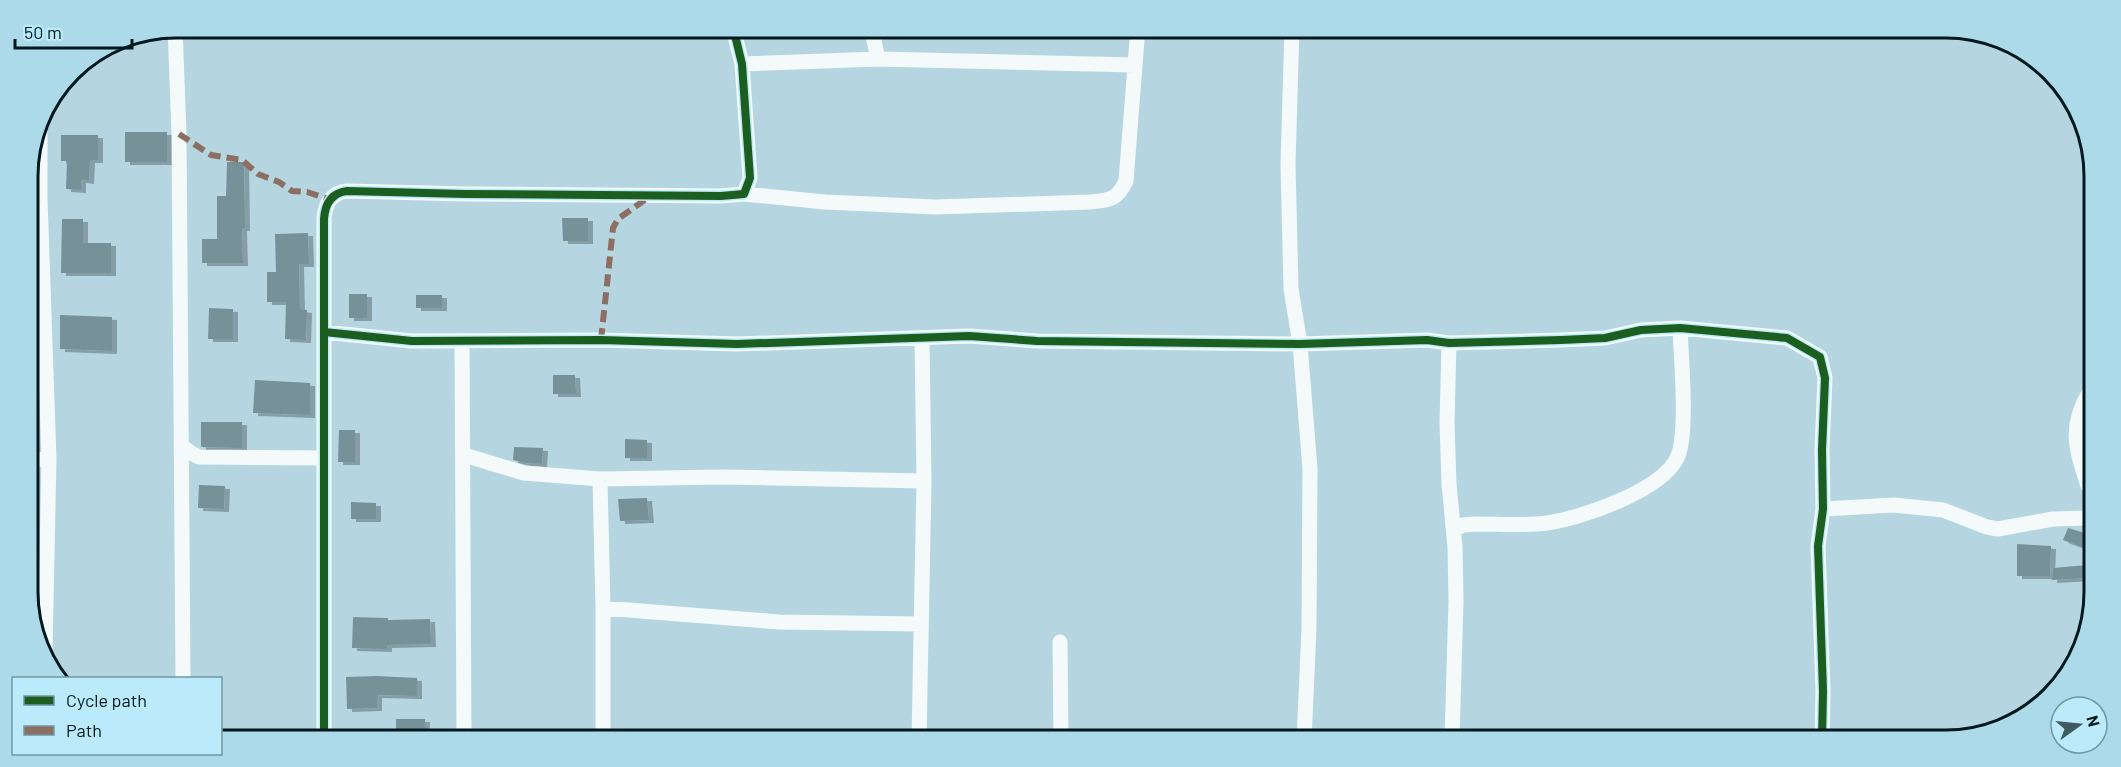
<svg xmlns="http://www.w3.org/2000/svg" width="2121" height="767" viewBox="0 0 2121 767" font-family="Barlow,sans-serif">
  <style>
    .building { fill: #779199; filter: url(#shadow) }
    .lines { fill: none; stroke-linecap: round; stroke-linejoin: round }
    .minor { stroke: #f4f9fa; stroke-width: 15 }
    .quiet { stroke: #8d6e63; stroke-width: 6; stroke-dasharray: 12 6; stroke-linecap: butt }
    .cycleway-casing { stroke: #bbebfa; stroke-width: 11 }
    .cycleway { stroke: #1b5e20; stroke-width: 8 }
    .rim { fill: none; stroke: #01181e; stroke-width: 3 }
  </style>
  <defs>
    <filter id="shadow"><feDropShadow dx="5" dy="3" stdDeviation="0" flood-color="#0004"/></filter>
  </defs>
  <rect width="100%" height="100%" fill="#b5d6e0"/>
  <path class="building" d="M125 132H167V162H125Z
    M61 135H98V160H90L89 181 81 180V190L66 189 67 161H61Z
    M227 162H244L245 228H242L243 263H202V239H217V196H226Z
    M562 218H588V241H563Z
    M62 219H83V243H111V273H61Z
    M308 233 309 264H299L300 309 307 310 306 340 285 339 286 302H267V272H276L275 234Z
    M349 294H367V318H349Z
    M416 295H442V308H416Z
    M209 308 233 309V339H208Z
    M60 315 112 317V351L60 349Z
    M553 375H575L576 394H553Z
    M255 380 310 383V415L253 413Z
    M201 422H242V448L201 447Z
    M339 430H355V462H338Z
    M625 439 647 440V458H625Z
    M514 447 543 448 542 464 526 463 513 460Z
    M199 485 225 486 224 509 198 508Z
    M647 498 649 520 620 521 618 499Z
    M351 502 376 503V519H351Z
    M2068 528 2088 534 2085 548 2063 540Z
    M2017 544 2051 546 2050 576H2017Z
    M2087 565V578L2052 580 2053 568Z
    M353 617 388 618V620L430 619 431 644 387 645V649L352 648Z
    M377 676 417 678V696L377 695V708L347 709 346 677Z
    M396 719H425V740H396Z"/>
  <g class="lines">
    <path class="minor" d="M175 27 179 134 183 678
      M871 27 878 59
      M1292 27 1288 164 1291 289 1300 344 1310 469 1309 629 1304 740
      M742 64 878 59 1135 65
      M40 120V199L49 459 45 650
      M744 194 825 202 936 207 1090 202C1110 200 1117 200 1126 181L1138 27
      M324 332 412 341 601 340 737 344 969 336 1037 341 1300 344 1427 340 1449 343 1561 340 1605 338 1641 330 1680 328 1787 338 1820 357 1825 378 1822 450 1823 509 1818 546 1823 691 1822 740
      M462 341 464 740
      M1449 343 1447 423 1449 484 1455 547 1456 601 1452 740
      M182 446 191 453 199 457 324 458
      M464 455 524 473 600 479 724 477 924 481
      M29 460 49 459
      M600 479 603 608V740
      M2088 486C2076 449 2068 427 2090 391
      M1823 509 1894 505 1943 510 1987 527 1998 529 2053 519 2088 518
      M1454 530 1463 525 1474 524C1498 524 1524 526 1547 523 1582 518 1664 490 1678 456 1688 430 1681 358 1680 328
      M603 608 779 622 921 624
      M1060 642 1061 740
      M324 740V219C325 204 331 193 347 191L465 194 721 196 744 194 750 178 742 64 733 27
      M919 740 924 481 922 338"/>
    <path class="quiet" d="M179 134 211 155 242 160 258 174 279 182 292 191 307 192 329 199
      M601 340 613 228 618 219 650 196"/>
    <defs>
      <path id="cycleway" d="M324 332 412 341 601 340 737 344 969 336 1037 341 1300 344 1427 340 1449 343 1561 340 1605 338 1641 330 1680 328 1787 338 1820 357 1825 378 1822 450 1823 509 1818 546 1823 691 1822 740
        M324 740V219C325 204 331 193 347 191L465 194 721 196 744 194 750 178 742 64 733 27"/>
    </defs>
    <use href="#cycleway" class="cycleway-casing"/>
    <use href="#cycleway" class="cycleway"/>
  </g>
  <path d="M0 0H2121V767H0ZM176 38H1946A138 138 0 0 1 2084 176V592A138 138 0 0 1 1946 730H176A138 138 0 0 1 38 592V176A138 138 0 0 1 176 38Z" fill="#acdae8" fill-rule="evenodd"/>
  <path class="rim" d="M176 38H1946A138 138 0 0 1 2084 176V592A138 138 0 0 1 1946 730H176A138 138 0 0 1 38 592V176A138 138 0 0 1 176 38Z"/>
  <rect x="12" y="677" width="210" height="78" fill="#bbebfa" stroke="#7197a2" stroke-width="1.5"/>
  <rect x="24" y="696" width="30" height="9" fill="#1b5e20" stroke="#7197a2" stroke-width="1.5"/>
  <text x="66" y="707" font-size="18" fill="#01181e">Cycle path</text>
  <rect x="24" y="726" width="30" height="9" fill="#8d6e63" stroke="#7197a2" stroke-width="1.5"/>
  <text x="66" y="737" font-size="18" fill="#01181e">Path</text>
  <g transform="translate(2079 725) rotate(75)"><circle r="28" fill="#bbebfa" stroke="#7197a2" stroke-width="1.5"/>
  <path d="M0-4.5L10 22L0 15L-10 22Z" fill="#405a62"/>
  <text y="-9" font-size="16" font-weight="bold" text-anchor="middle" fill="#01181e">N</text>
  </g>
  <path d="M15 39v9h117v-9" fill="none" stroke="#01181e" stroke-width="3"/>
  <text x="24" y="39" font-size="18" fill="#01181e" stroke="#bbebfa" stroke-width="4.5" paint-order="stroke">50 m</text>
</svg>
